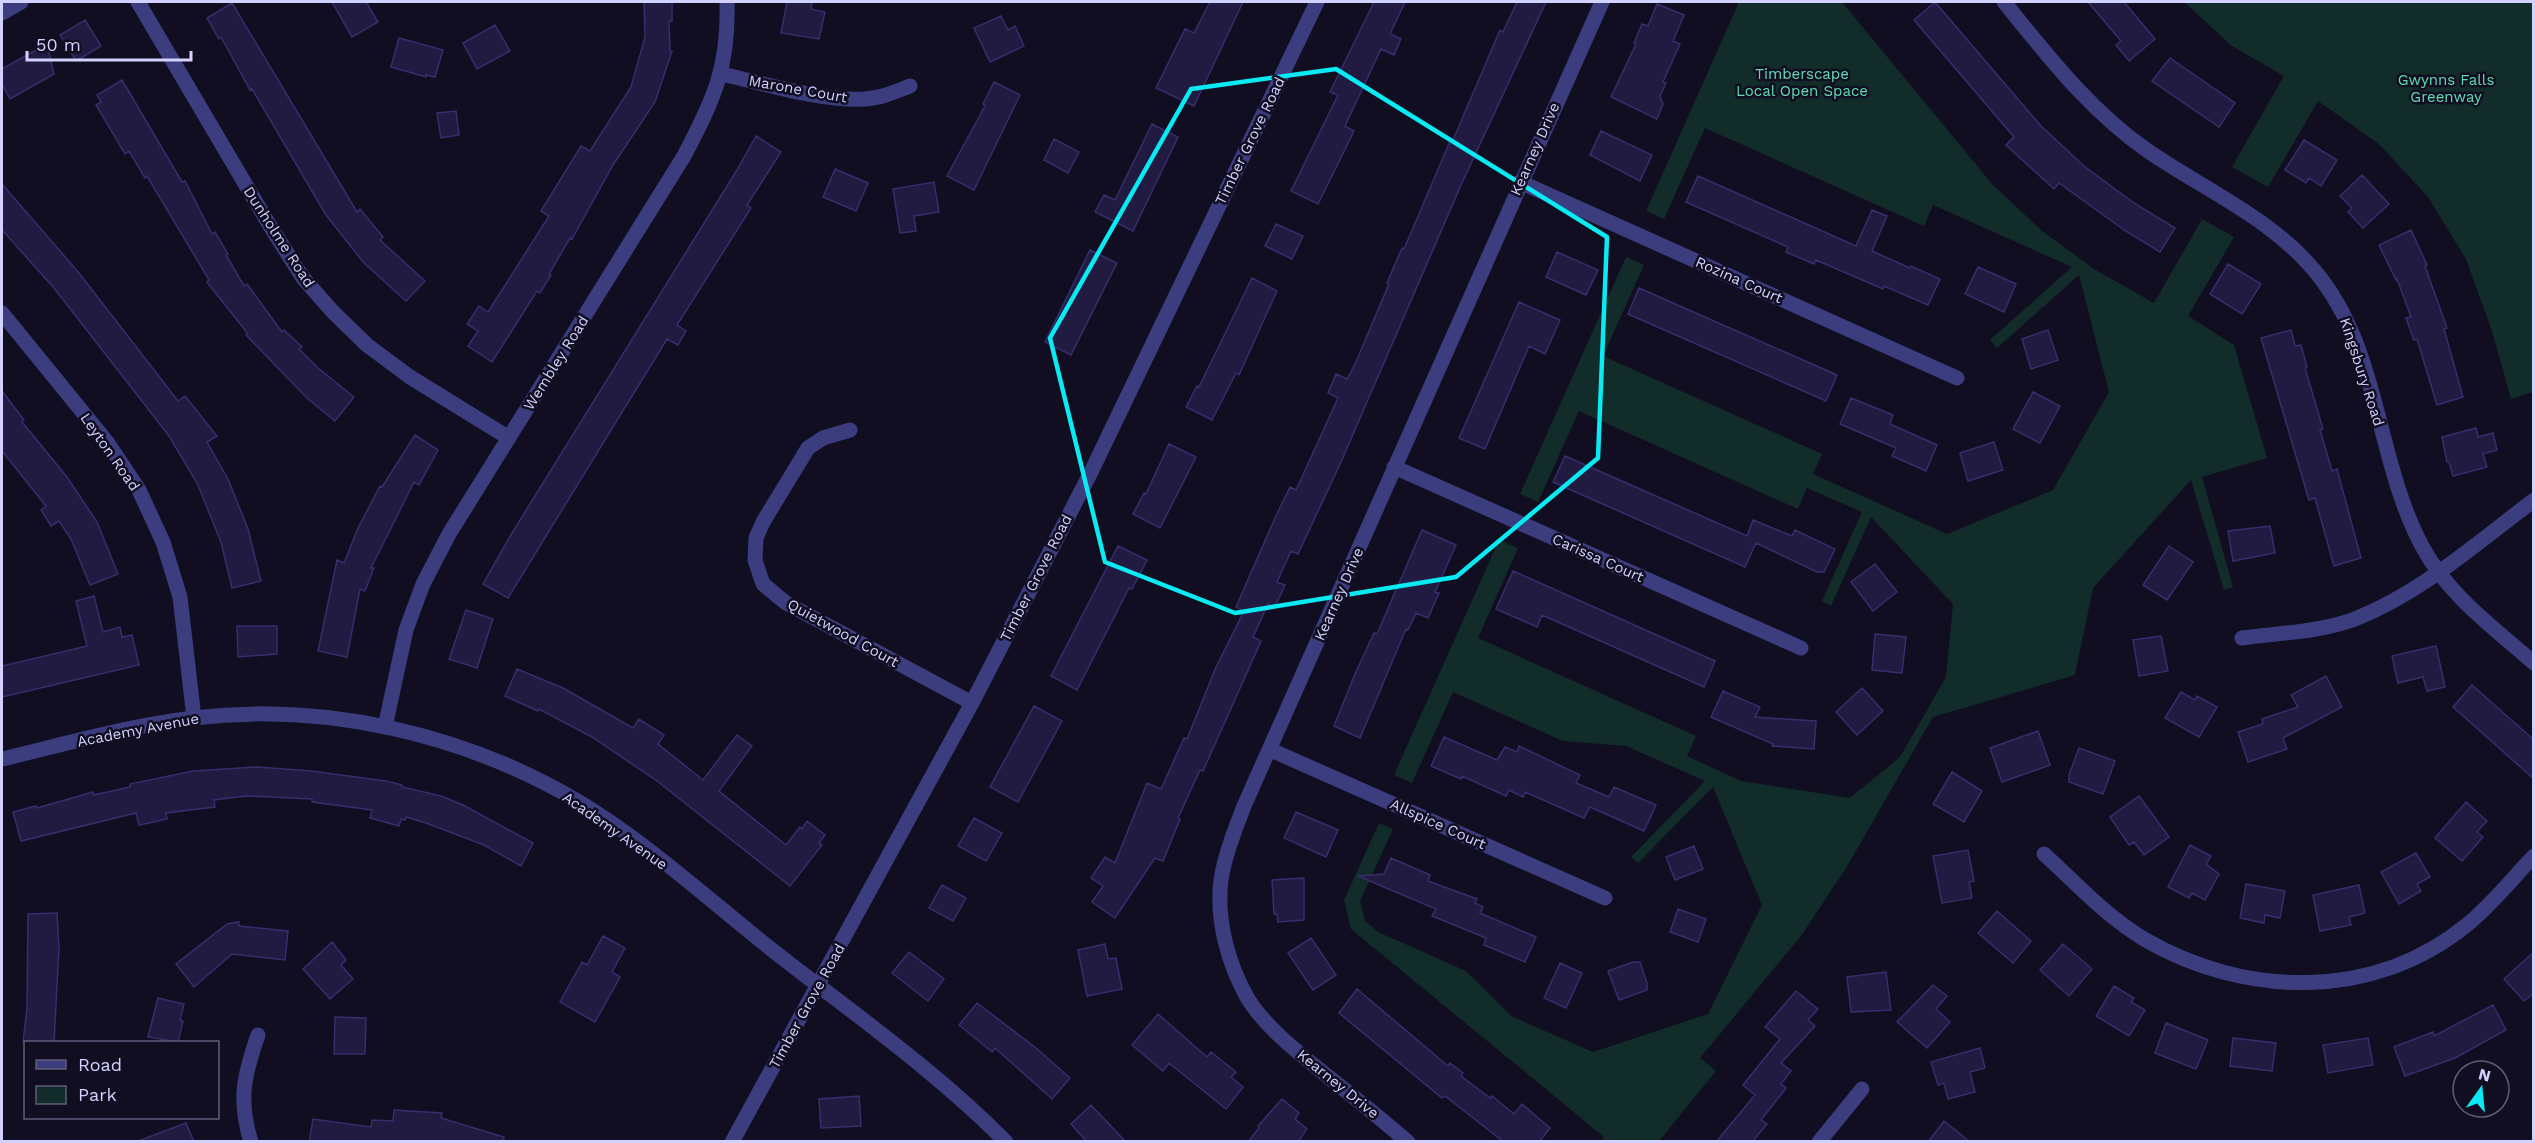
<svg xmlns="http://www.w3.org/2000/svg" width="2535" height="1143" viewBox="0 0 2535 1143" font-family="'Work Sans',sans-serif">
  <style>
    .green { fill: #122c29 }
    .building { fill: #211b42; stroke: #362e6d; stroke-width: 1.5 }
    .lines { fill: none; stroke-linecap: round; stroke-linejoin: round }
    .minor { stroke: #3b3d7f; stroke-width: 15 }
    .tertiary { stroke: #3b3d7f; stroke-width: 15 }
    .marked { fill: none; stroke: #09eaf2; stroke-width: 4.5; stroke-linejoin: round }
    .labels { text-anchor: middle; stroke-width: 5; stroke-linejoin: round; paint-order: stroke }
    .park-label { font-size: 15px; fill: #60dbb4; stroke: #110e22 }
    .street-label { font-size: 15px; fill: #d3d1fd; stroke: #110e22 }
  </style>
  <rect width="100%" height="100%" fill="#110e22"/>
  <path class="green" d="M1739 2H1842L1992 184 2042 231 2094 269 2154 303 2202 219 2234 237 2188 316 2234 345 2267 458 2202 477 2233 587 2224 590 2191 480 2093 588 2075 675 1933 717 1846 868 1801 936 1700 1058 1716 1071 1659 1141H1601L1604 1137 1351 929 1344 900 1379 823 1393 829 1360 901 1365 921 1378 932 1466 971 1511 1016 1593 1052 1708 1014 1762 905 1713 787 1638 863 1631 857 1705 781 1626 746 1563 741 1453 692 1412 783 1394 775 1499 540 1518 548 1478 638 1696 736 1687 756 1741 781 1850 798 1900 757 1946 677 1953 604 1871 517 1831 606 1822 601 1862 512 1807 488 1798 509 1579 411 1538 502 1520 494 1626 257 1644 265 1603 356 1822 454 1813 474 1947 534 2053 490 2109 392 2079 275 1997 348 1990 340 2072 267 1933 205 1924 226 1705 128 1664 219 1646 211Z
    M2184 2H2533V392L2511 399 2492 331 2466 259 2428 197 2379 144 2318 101 2268 187 2232 167 2284 76 2232 46Z"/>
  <path class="building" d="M332 2H366L378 22 352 37Z
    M644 2H672V21H669L670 51H672L655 102 613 165 572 239 570 238 549 274 551 275 540 293 537 291 492 362 468 346 478 331 467 324 479 306 488 312 549 216 541 211 581 146 590 151 631 87 645 37Z
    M787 2H812L811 9 825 12 819 39 781 33Z
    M1210 2H1243L1194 106 1156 88 1185 29 1194 33Z
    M1374 2H1405L1390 34 1401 39 1394 55 1381 49 1345 126 1354 131 1318 204 1291 191 1338 95 1330 92Z
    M1517 2H1546L1461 185 1341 462 1298 554 1291 551 1277 582 1285 585 1275 607 1268 604 1253 637 1261 641 1203 771 1200 770 1178 818 1180 819 1163 861 1155 858 1115 918 1092 902 1103 886 1091 878 1105 857 1115 863 1147 783 1161 789 1184 738 1187 739 1216 667 1244 611 1236 607 1275 518 1290 487 1296 490 1338 398 1328 393 1336 374 1347 379 1355 364 1389 284 1387 283 1402 248 1404 249 1451 139 1453 140 1500 30 1503 32Z
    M1935 2 2041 126 2084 166 2134 203 2175 228 2160 252 2124 230 2059 183 2054 189 2006 145 2014 137 1914 20Z
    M2088 2H2124L2155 39 2129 61 2116 45 2121 41Z
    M232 3 357 212 360 209 383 237 380 240 425 281 406 301 364 263 326 215 252 89 250 90 221 37 219 39 207 18Z
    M1657 4 1684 15 1673 41 1680 44 1663 82 1666 83 1660 96 1663 104 1657 119 1611 97 1636 44 1634 43 1642 24 1648 26Z
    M1001 16 1008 30 1015 26 1024 46 990 62 974 28Z
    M85 20 101 46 76 61 60 35Z
    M495 25 510 51 477 69 463 43Z
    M399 38 443 50 435 77 426 75V77L391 67Z
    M47 44 54 74 10 99 2 84V69Z
    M2170 58 2235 103 2219 127 2152 81Z
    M122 80 182 182 185 181 212 234 215 232 228 254 226 255 244 286 247 284 282 332 284 330 302 347 299 349 318 368 354 397 335 421 308 399 246 335 248 334 207 282 209 280 147 176 145 178 129 151 125 154 96 105 101 102 97 95Z
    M994 82 1020 95 974 190 947 176 985 106 983 104Z
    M456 111 459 135 441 138 437 113Z
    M1152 124 1178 137 1133 231 1095 212 1104 195 1115 200Z
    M1601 131 1652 155 1640 181 1590 155Z
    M756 136 781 152 747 205 751 208 677 325 686 331 678 345 667 339 508 598 483 584 512 533 737 170Z
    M1054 139 1079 152 1068 173 1044 160Z
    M2304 140 2337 160 2321 186 2309 178 2306 183 2285 170Z
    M835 169 868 183 856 211 823 197Z
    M2362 175 2389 204 2363 228 2348 212 2352 208 2340 196Z
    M1698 176 1856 246 1872 210 1887 216 1872 251 1910 268 1911 266 1940 279 1928 305 1884 286 1883 289 1816 260 1814 264 1786 252 1788 247 1686 202Z
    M934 182 939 212 914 216 916 231 900 233 893 189Z
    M2 184 79 273 178 401 185 396 217 436 207 442 228 479 248 529 261 581 232 588 221 542 197 483 169 436 54 288 2 230Z
    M1276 224 1303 236 1292 259 1265 246Z
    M2411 230 2427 265 2425 266 2447 328 2444 329 2463 397 2437 405 2417 339 2414 340 2406 318 2411 317 2397 279 2396 280 2379 245Z
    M1090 250 1117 263 1071 355 1045 342Z
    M1557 252 1598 270 1586 295 1546 277Z
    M2228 264 2261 284 2242 314 2210 294Z
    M1978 267 2016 284 2004 312 1965 294Z
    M1252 278 1277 291 1239 375 1236 373 1212 420 1186 407 1197 386 1199 387Z
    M1639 288 1837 375 1826 401 1628 314Z
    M1519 302 1560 320 1545 354 1529 346 1485 449 1459 438Z
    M2048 330 2058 360 2031 369 2022 339Z
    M2291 330 2295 346 2301 345 2307 367 2305 368 2323 429 2320 430 2332 471 2337 469 2361 558 2334 566 2315 498 2309 500 2261 338Z
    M2 391 24 420 22 422 67 477 97 522 118 574 90 585 71 539 59 521 51 526 41 510 46 506 2 451Z
    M2033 392 2060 406 2040 443 2013 429Z
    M1851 398 1893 415 1890 424 1937 445 1926 471 1892 456 1896 448 1840 424Z
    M2476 428 2478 437 2493 433 2497 450 2483 454 2487 467 2453 476 2449 462H2447L2442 437Z
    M415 435 438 450 419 485 414 482 371 568H374L365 591 360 589 347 657 318 651 337 560 344 563 358 528 380 486 382 487Z
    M1994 442 2003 470 1968 481 1960 453Z
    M1169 444 1196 457 1160 528 1133 514 1144 493 1146 494Z
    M1565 456 1747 536 1753 520 1792 536 1795 530 1835 549 1824 572H1817L1756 543 1745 567 1553 482Z
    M2270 526 2275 553 2233 561 2228 531Z
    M1422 530 1456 545 1435 592 1439 593 1428 618 1416 613 1408 630 1406 629 1360 738 1334 726 1355 674 1374 633 1377 634Z
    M1118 546 1147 560 1132 589 1129 588 1077 690 1051 676Z
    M2169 546 2193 562 2167 600 2143 585Z
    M1875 564 1897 592 1873 611 1851 582Z
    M1513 571 1715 661 1704 687 1542 615 1537 627 1496 609Z
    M94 596 103 632 120 627 122 637 132 635 139 665 2 697V666L87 646 76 601Z
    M466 610 493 619 477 668 449 659Z
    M237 626H277V654L238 657Z
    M1875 634 1906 637 1902 673 1872 670Z
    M2161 636 2168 671 2139 676 2133 640Z
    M2436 646 2445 687 2427 691 2423 677 2398 683 2392 656Z
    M517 669 563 688 633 728 639 719 664 735 658 744 703 780 737 735 752 746 719 791 786 845 800 827 802 829 807 821 825 835 819 843 822 845 790 886 657 781 592 737 539 709 538 711 505 696Z
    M2326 676 2342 707 2283 738 2287 749 2248 762 2238 732 2263 724 2262 719 2298 707 2291 695Z
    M2472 685 2534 740V779L2453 707Z
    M1862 688 1883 711 1857 735 1836 712Z
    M1723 691 1760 707 1755 717 1816 721 1814 749 1772 746 1773 744 1711 717Z
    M2181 692 2195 700 2197 696 2217 707 2199 737 2165 718Z
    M1034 706 1062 721 1018 802 990 787Z
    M2038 731 2050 765 2002 782 1990 748Z
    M1444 737 1497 760 1505 747 1517 752 1519 746 1580 775 1576 783 1609 797 1614 787 1656 805 1644 831 1590 807 1584 818 1525 792 1523 797 1509 790 1506 796 1462 776 1461 779 1431 766Z
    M2079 748 2115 761 2103 794 2069 782V775Z
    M257 767 311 771 386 781 402 785V787L441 796 463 805 533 843 521 866 484 845 426 823 406 817 405 820 401 819 399 826 370 818 372 810 312 802V799L246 796 214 800 215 807 166 813 167 819 139 825 136 813 21 841 13 812 36 806 37 808 93 792 94 795 130 787V784L193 771Z
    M1952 772 1982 791 1964 822 1933 804Z
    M2139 796 2169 837 2144 855 2134 842 2129 845 2110 817Z
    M2466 802 2487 821 2477 832 2483 837 2462 861 2435 838Z
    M1296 812 1338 830 1326 857 1284 838Z
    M974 818 1002 833 986 861 958 846Z
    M2190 845 2211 856 2206 864 2219 874 2205 900 2192 893 2189 898 2168 887Z
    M1694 846 1703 869 1675 880 1666 857Z
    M1968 850 1974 881 1969 882 1972 898 1942 903 1933 856Z
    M2416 853 2430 877 2417 884 2421 891 2399 904 2381 872Z
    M1391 858 1430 875 1428 881 1477 899 1475 903 1483 907 1480 913 1536 937 1525 962 1484 945 1486 938 1432 916 1436 909 1358 876 1384 874Z
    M1304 878V920L1278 922 1277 914H1274L1272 880Z
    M2246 884 2285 891 2280 918 2265 915 2264 923 2240 918Z
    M942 885 966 898 953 921 929 908Z
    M2359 885 2365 913 2349 917 2351 925 2320 931 2313 895Z
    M1678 909 1706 919 1698 942 1670 932Z
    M1997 911 2031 941 2013 963 1978 933Z
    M57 913 59 948 54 1042H23L27 1009 28 914Z
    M239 922V926L288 931 285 960 232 954 194 987 176 964 227 924Z
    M603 936 625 948 612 972 620 977 595 1022 560 1002 582 962 587 965Z
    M1311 938 1336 975 1313 990 1288 953Z
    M332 942 346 960 341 965 353 979 330 999 303 969Z
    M1105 944 1108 959 1116 958 1122 989 1087 996 1078 950Z
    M2063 944 2092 969 2069 996 2040 970Z
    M909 952 944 979 928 1001 892 973Z
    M2534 952V993L2524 1001 2504 979Z
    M1633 962H1640L1647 983V990L1619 1000 1608 971Z
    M1560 963 1582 973 1566 1008 1544 998Z
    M1886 972 1891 1010 1851 1012 1847 977Z
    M1933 985 1947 996 1936 1009 1950 1022 1927 1048 1897 1022Z
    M2114 986 2134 998 2131 1002 2145 1010 2129 1036 2096 1016Z
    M1357 989 1448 1066 1450 1063 1463 1073 1461 1076 1490 1098 1492 1096 1514 1114 1522 1104 1550 1128 1539 1142H1504L1445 1096 1442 1098 1339 1013Z
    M1796 991 1818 1009 1808 1020 1815 1026 1781 1063 1791 1071 1781 1084 1786 1088 1761 1120 1767 1124 1752 1142H1716L1755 1095 1743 1085 1780 1039 1765 1027Z
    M158 998 184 1004 180 1020 183 1021 178 1042 148 1037Z
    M977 1003 1036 1048 1070 1078 1052 1099 995 1048 992 1052 959 1025Z
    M2493 1005 2506 1030 2455 1058 2405 1076 2394 1047 2433 1032 2434 1036Z
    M1158 1014 1207 1057 1211 1052 1236 1072 1231 1077 1243 1087 1226 1109 1169 1063 1163 1071 1132 1045Z
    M335 1017 366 1018 365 1054H334Z
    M2166 1023 2208 1040 2196 1069 2155 1053Z
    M2233 1038 2276 1043 2272 1071 2230 1066Z
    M2368 1038 2373 1065 2328 1073 2323 1045Z
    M1980 1048 1985 1068 1970 1072 1975 1092 1948 1099 1944 1083 1938 1085 1931 1062Z
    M859 1096 861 1126 821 1128 819 1099Z
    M1282 1099 1299 1113 1295 1119 1307 1129 1298 1142H1248L1259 1128 1258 1126Z
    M1091 1105 1126 1142H1087L1071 1124Z
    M394 1110 442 1113 441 1118 504 1137 503 1142H309L313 1119 371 1127 372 1120 393 1121Z
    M1944 1121 1970 1142H1928Z
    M186 1123 194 1142H141V1140Z"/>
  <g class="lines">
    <path class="minor" d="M138 2 270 226 303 278 333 312 367 345 410 377 509 438
      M2004 2C2048 56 2090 111 2148 151 2208 192 2278 221 2322 280 2380 357 2377 462 2422 546 2447 594 2493 627 2534 663
      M2 13 21 2
      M721 74C763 83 823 102 865 99 881 98 895 92 910 86
      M1520 182 1957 378
      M2 313 107 442 139 490 163 542 180 597 194 718
      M850 430 823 438 808 448 763 522 756 538 755 560 763 584 786 603 972 703
      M1394 467 1801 648
      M2242 638C2279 633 2320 632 2355 619 2421 593 2477 543 2534 500
      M385 727 406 630 423 584 449 534 684 156C714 99 729 67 727 2
      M1271 750 1605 898
      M2044 854C2076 883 2107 917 2144 939 2245 998 2374 1001 2468 924 2492 904 2512 879 2534 856
      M251 1142C238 1100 244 1075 258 1035
      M732 1142 972 703 1091 472 1317 2
      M1408 1142C1381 1119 1354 1097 1326 1075 1299 1053 1267 1029 1248 999 1228 964 1216 920 1221 880 1225 854 1235 830 1244 806L1602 2
      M1819 1142 1862 1089"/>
    <path class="tertiary" d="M2 759C65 744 128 726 193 718 325 702 465 734 579 802 643 840 707 898 766 945 847 1009 933 1068 1006 1142"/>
  </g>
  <path class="marked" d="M1336 69 1607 237 1598 458 1456 577 1235 613 1105 562 1050 338 1191 89Z"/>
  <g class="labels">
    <g class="park-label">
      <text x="1802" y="79">Timberscape<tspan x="1802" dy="17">Local Open Space</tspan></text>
      <text x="2446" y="85">Gwynns Falls<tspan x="2446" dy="17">Greenway</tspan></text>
    </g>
    <g class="street-label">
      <text transform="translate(798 89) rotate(10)" y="5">Marone Court</text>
      <text transform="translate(1250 141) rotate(-64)" y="5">Timber Grove Road</text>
      <text transform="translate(1535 149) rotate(-66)" y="5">Kearney Drive</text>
      <text transform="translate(279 237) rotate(57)" y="5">Dunholme Road</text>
      <text transform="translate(1739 280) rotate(24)" y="5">Rozina Court</text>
      <text transform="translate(556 363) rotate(-58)" y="5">Wembley Road</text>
      <text transform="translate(2362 372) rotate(72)" y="5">Kingsbury Road</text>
      <text transform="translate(110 452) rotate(55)" y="5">Leyton Road</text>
      <text transform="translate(1598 558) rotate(24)" y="5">Carissa Court</text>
      <text transform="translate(1036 578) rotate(-63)" y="5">Timber Grove Road</text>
      <text transform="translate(1339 594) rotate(-66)" y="5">Kearney Drive</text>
      <text transform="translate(843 633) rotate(29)" y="5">Quietwood Court</text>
      <text transform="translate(138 730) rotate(-11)" y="5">Academy Avenue</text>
      <text transform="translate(1438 824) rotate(24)" y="5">Allspice Court</text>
      <text transform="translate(615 831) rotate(35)" y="5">Academy Avenue</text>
      <text transform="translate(807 1006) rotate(-61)" y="5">Timber Grove Road</text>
      <text transform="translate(1338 1084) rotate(39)" y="5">Kearney Drive</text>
    </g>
  </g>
  <rect width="2535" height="1143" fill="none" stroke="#d3d1fd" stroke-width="6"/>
  <rect x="24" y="1041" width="195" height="78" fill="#110e22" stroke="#5f5c7a" stroke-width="1.5"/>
  <rect x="36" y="1060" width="30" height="9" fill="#3b3d7f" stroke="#5f5c7a" stroke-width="1.5"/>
  <text x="78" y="1071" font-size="18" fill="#d3d1fd">Road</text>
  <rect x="36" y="1086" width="30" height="18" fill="#122c29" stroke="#5f5c7a" stroke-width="1.5"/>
  <text x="78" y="1101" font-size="18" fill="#d3d1fd">Park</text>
  <g transform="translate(2481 1089) rotate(15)"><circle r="28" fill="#110e22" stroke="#5f5c7a" stroke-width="1.5"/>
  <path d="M0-4.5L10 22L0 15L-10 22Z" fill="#09eaf2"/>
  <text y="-9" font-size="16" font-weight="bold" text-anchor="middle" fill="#d3d1fd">N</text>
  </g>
  <path d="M27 51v9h164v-9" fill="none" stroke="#d3d1fd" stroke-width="3"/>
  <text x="36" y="51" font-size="18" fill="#d3d1fd" stroke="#110e22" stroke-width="4.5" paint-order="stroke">50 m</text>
</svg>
